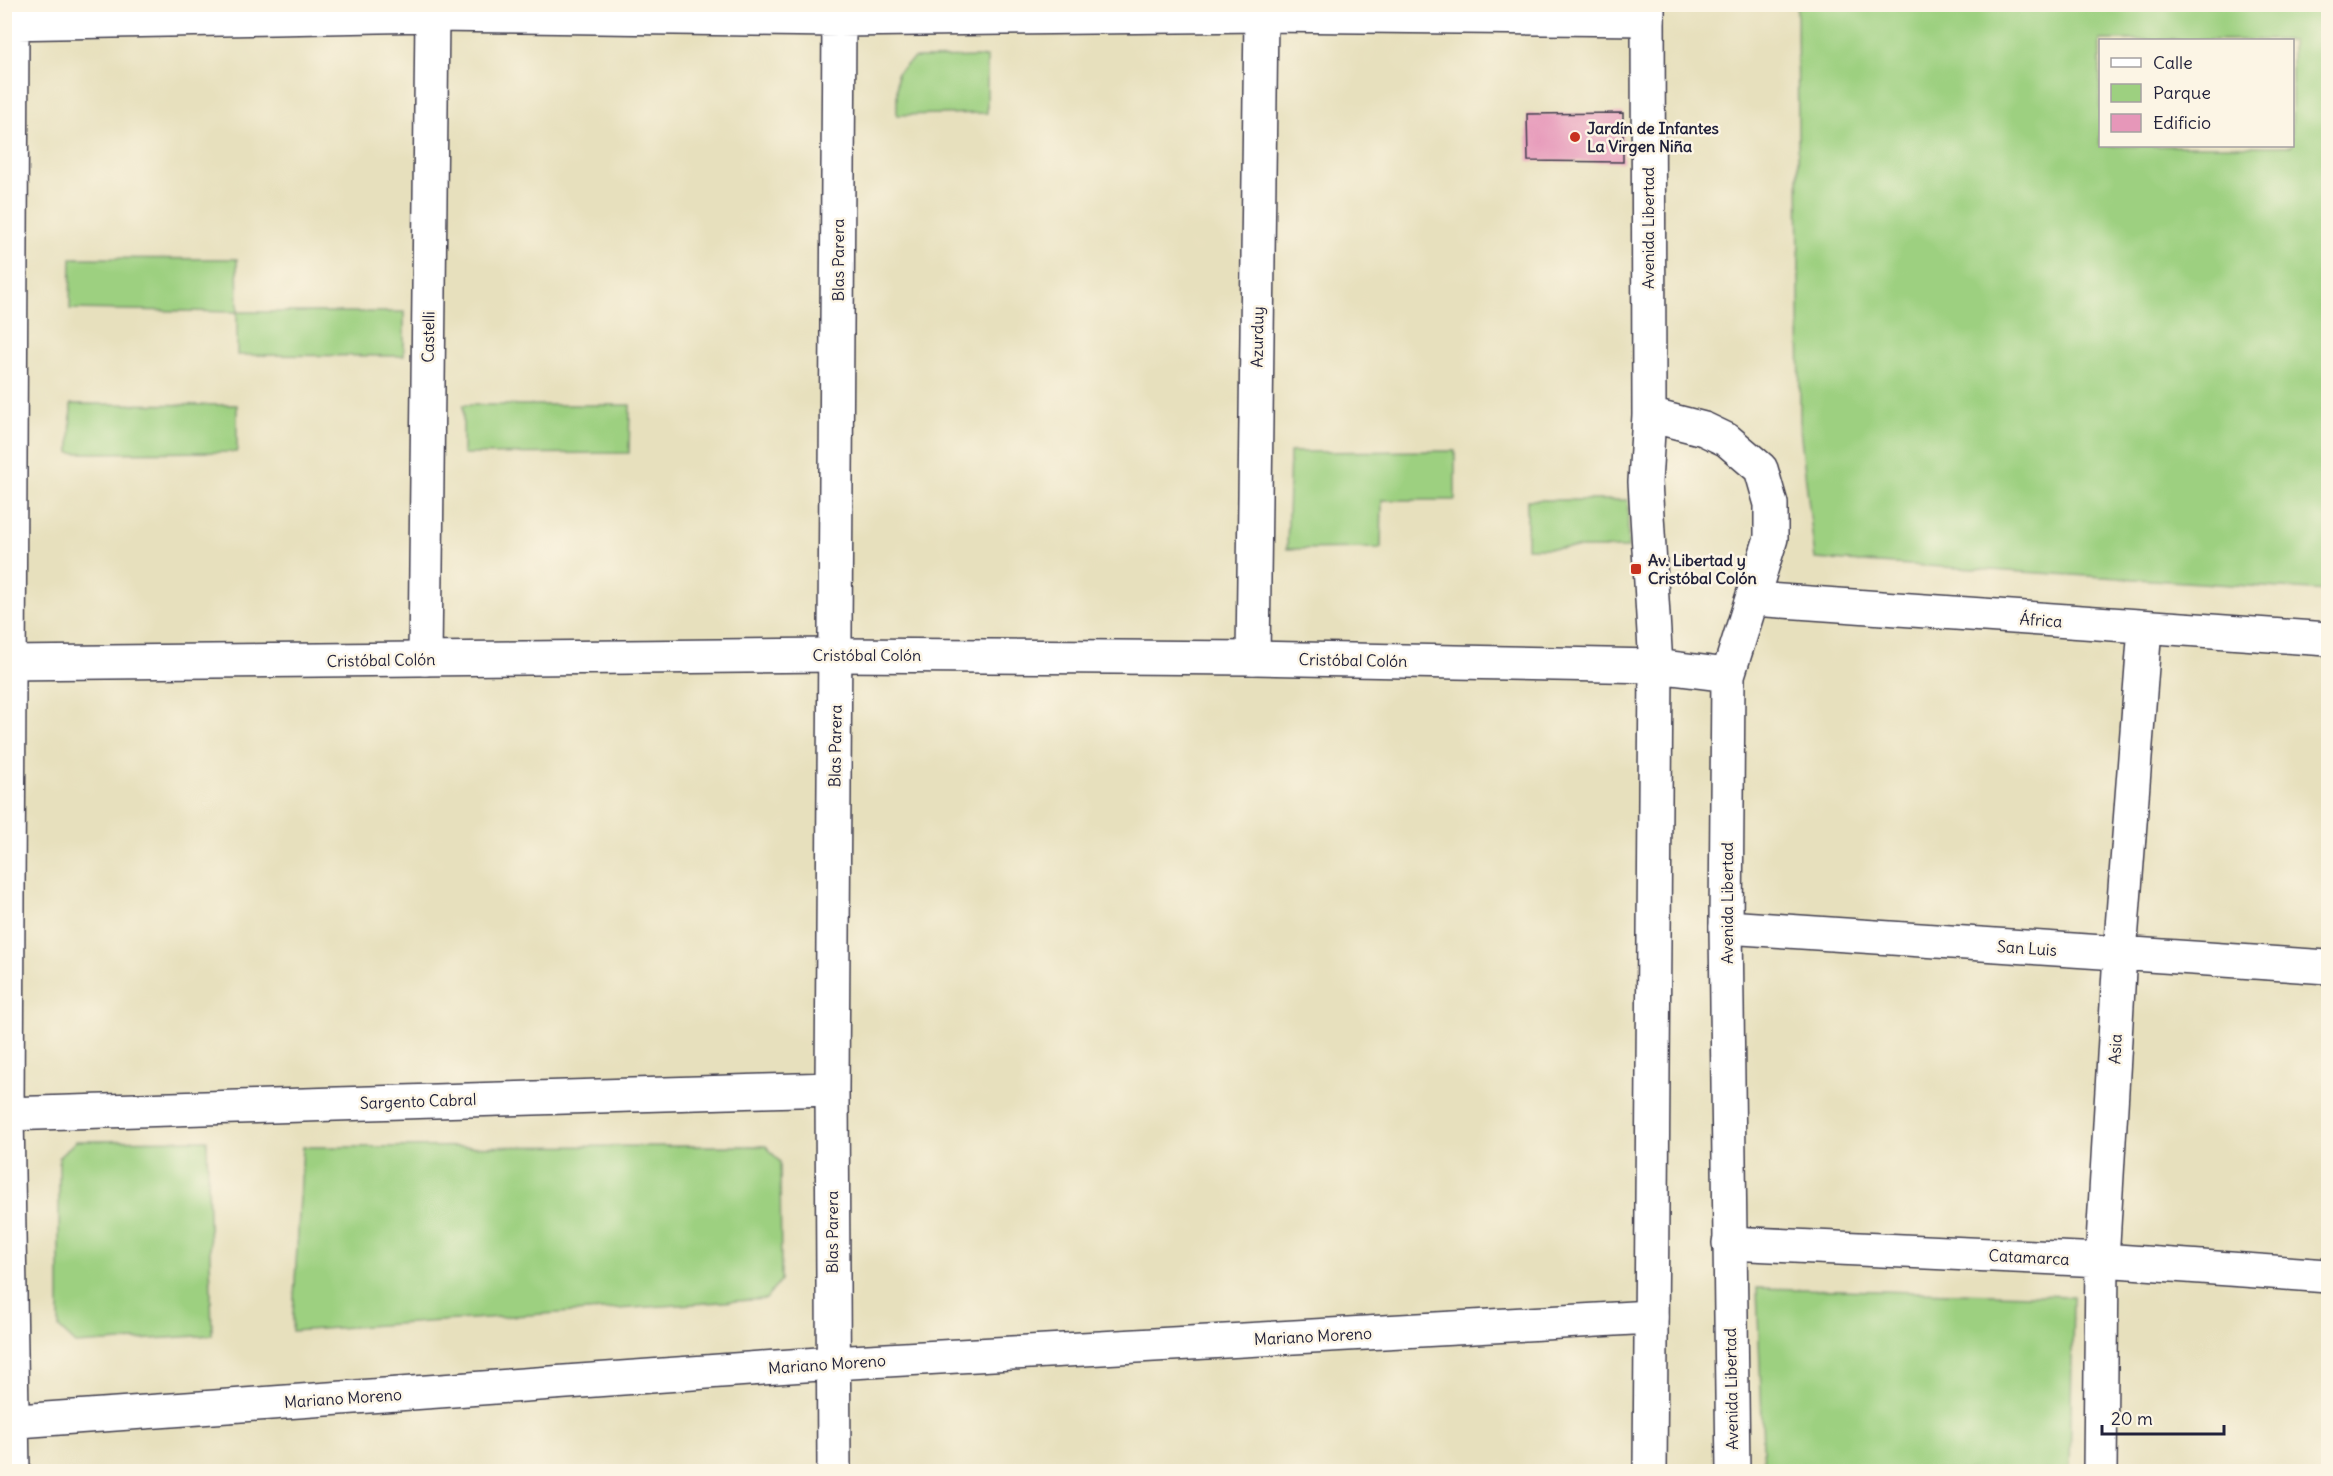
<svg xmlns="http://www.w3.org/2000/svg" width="2333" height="1476" viewBox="0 0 2333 1476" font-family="Delius,sans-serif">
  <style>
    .green { fill: #9dd080; stroke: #60795e; stroke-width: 1.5; fill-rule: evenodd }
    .building { fill: #e697b9 }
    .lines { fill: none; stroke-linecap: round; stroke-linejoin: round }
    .minor-casing { stroke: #403e4e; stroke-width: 36 }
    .tertiary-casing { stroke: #403e4e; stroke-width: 36 }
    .minor { stroke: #fff; stroke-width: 33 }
    .tertiary { stroke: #fff; stroke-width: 33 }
    .poi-dot { fill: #c8321e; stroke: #fcf5e5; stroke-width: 2 }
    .labels { text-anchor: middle; stroke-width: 5; stroke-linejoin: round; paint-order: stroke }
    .poi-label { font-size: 16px; font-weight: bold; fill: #22223b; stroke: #fcf5e5; text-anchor: start }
    .street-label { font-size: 16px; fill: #22223b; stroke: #fcf5e5 }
  </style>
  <rect width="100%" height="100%" fill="#fcf5e5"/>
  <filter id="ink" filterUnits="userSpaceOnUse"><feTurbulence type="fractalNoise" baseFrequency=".0167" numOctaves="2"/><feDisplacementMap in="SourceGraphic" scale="12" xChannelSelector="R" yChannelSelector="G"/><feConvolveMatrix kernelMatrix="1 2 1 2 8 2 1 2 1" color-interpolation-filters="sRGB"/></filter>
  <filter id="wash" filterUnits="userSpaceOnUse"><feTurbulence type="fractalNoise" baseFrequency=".008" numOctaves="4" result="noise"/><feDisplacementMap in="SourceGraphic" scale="24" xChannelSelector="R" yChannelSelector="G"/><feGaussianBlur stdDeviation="1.35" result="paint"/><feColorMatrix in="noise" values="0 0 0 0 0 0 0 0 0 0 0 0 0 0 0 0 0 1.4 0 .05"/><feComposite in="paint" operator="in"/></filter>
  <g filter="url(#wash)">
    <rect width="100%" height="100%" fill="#e7e0bd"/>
    <path class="green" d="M1797 5H2328V591L1815 559 1800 429ZM2100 40H2292V146H2100Z
      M987 57V113L897 115V73L914 58Z
      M71 258 237 259 238 312H404V356L237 355V312L70 309Z
      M71 404 237 405V452L70 453Z
      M463 405H630L629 453 463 454Z
      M1455 451V500H1382L1381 548 1287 549 1290 452Z
      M1527 500H1628V548H1527Z
      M207 1140 212 1335 76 1344 59 1328V1157L76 1141Z
      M766 1146 780 1162 781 1280 766 1299 292 1331 303 1147Z
      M1757 1288 2073 1296 2070 1471H1764Z"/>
    <g id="blocks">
      <path class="building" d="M1623 113V162L1528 161 1527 114Z"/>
    </g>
  </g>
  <g filter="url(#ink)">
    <use href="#blocks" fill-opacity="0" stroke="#403e4e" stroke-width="1.5"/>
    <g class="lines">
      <defs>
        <path id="minor" d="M4 23 432 15 839 20 1261 15 1648 19
          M12 23 7 1114 13 1472
          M1753 599 2328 639
          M1253 658 1261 15
          M425 659 432 15
          M1726 927 2328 967
          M4 1114 832 1089
          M1729 1243 2102 1260 2328 1276
          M4 1422 833 1363 1651 1317
          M834 1472 832 1089 839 20
          M2100 1472 2102 1260 2120 954 2145 627"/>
        <path id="tertiary" d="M1648 4 1649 415 1645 482 1656 666 1650 1472
          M1649 415 1704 429 1727 440 1761 469 1771 504V538L1728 675 1726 927 1733 1472
          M4 663 836 655 1253 658 1656 666 1728 675"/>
      </defs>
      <use href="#minor" class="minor-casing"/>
      <use href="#tertiary" class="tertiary-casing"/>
      <use href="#minor" class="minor"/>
      <use href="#tertiary" class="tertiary"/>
    </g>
  </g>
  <g class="poi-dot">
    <circle cx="1575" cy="137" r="6"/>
    <rect x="1630" y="563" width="12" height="12" rx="3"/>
  </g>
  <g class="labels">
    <g class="poi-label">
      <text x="1587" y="134">Jardín de Infantes<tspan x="1587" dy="18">La Virgen Niña</tspan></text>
      <text x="1648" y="566">Av. Libertad y<tspan x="1648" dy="18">Cristóbal Colón</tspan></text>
    </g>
    <g class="street-label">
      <text transform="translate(1648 228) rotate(-90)" y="6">Avenida Libertad</text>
      <text transform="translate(838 260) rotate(-90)" y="6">Blas Parera</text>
      <text transform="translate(428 337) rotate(-89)" y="6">Castelli</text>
      <text transform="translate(1257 337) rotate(-89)" y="6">Azurduy</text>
      <text transform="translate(2041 620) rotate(4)" y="6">África</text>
      <text x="867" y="661">Cristóbal Colón</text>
      <text transform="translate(381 660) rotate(-1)" y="6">Cristóbal Colón</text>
      <text transform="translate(1353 660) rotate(1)" y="6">Cristóbal Colón</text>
      <text transform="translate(835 746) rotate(-89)" y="6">Blas Parera</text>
      <text transform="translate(1727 903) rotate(-90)" y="6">Avenida Libertad</text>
      <text transform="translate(2027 948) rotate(4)" y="6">San Luis</text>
      <text transform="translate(2115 1049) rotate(-87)" y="6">Asia</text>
      <text transform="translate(418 1101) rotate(-2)" y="6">Sargento Cabral</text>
      <text transform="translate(832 1232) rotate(-90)" y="6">Blas Parera</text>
      <text transform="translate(2029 1257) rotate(3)" y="6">Catamarca</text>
      <text transform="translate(1313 1336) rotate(-3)" y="6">Mariano Moreno</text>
      <text transform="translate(827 1364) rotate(-4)" y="6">Mariano Moreno</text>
      <text transform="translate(1731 1389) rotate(-91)" y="6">Avenida Libertad</text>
      <text transform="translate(343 1398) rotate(-4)" y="6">Mariano Moreno</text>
    </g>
  </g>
  <rect width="2333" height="1476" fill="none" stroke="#fcf5e5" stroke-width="24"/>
  <rect x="2099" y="39" width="195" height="108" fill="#fcf5e5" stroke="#a5a1a1" stroke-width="1.5"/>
  <rect x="2111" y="58" width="30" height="9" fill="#ffffff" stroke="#a5a1a1" stroke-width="1.5"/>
  <text x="2153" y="69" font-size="18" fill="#22223b">Calle</text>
  <rect x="2111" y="84" width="30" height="18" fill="#9dd080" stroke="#a5a1a1" stroke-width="1.5"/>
  <text x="2153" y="99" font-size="18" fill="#22223b">Parque</text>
  <rect x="2111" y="114" width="30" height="18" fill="#e697b9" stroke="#a5a1a1" stroke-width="1.5"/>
  <text x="2153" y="129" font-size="18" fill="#22223b">Edificio</text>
  <path d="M2102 1425v9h122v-9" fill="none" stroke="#22223b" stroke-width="3"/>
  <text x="2111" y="1425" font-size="18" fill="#22223b" stroke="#fcf5e5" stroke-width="4.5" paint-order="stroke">20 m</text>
</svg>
